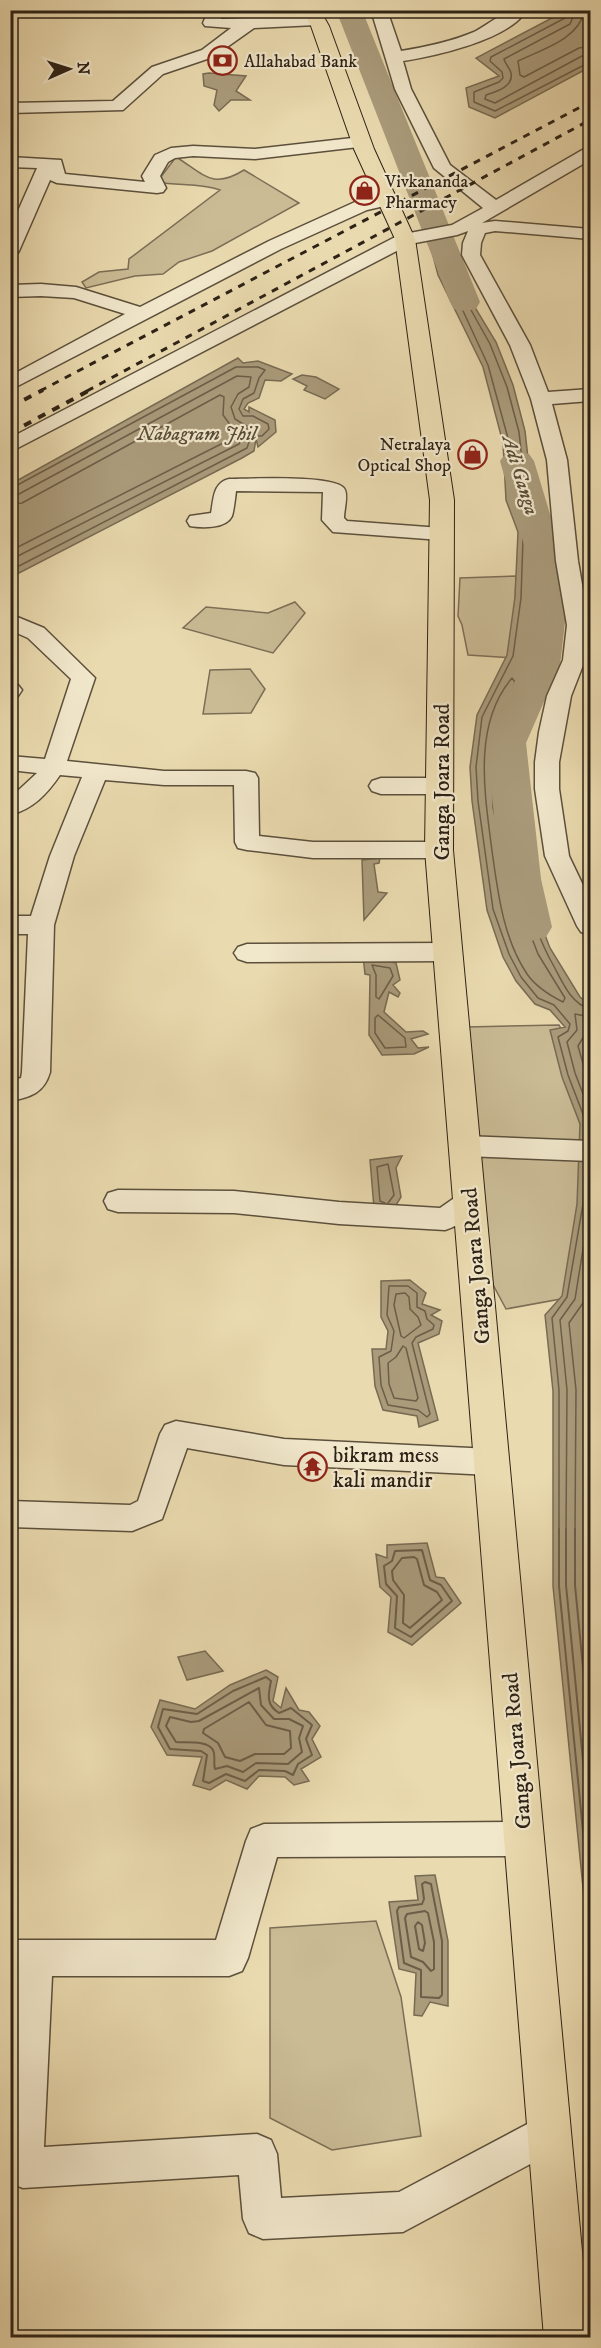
<svg xmlns="http://www.w3.org/2000/svg" width="601" height="2348" viewBox="0 0 601 2348" font-family="'IM FELL DW Pica',serif">
  <style>
    .green { fill: #cabb95; stroke: #7c6e56; stroke-width: 1.5 }
    .water { fill: #aa9b7b; stroke: #786b53; stroke-width: 1.5 }
    .lines { fill: none; stroke-linecap: round; stroke-linejoin: round }
    .shore-far1 { stroke: #6c5e48; stroke-width: 1.5 }
    .shore { stroke: #6c5e48; stroke-width: 2 }
    .river { fill: #aa9b7b; fill-rule: evenodd }
    .minor-casing { stroke: #5c503c; stroke-width: 3 }
    .major-casing { stroke: #2d2216; stroke-width: 2 }
    .minor { fill: #f1e7cb; fill-rule: evenodd }
    .major { fill: #eadaaf; fill-rule: evenodd }
    .rail-far1 { stroke: #2d2216; stroke-width: 3; stroke-dasharray: 7 7; stroke-linecap: butt }
    .rail { stroke: #2d2216; stroke-width: 4; stroke-dasharray: 8 8; stroke-linecap: butt }
    .labels { text-anchor: middle; stroke-width: 4.5; stroke-linejoin: round; paint-order: stroke }
    .far-poi-label { font-size: 18px; fill: #2d2216; stroke: #f1e7cb; text-anchor: start }
    .far-water-label { font-size: 20px; font-style: italic; fill: #594c39; stroke: #f1e7cb }
    .street-label { font-size: 22px; fill: #2d2216; stroke: #f1e7cb }
    .poi-label { font-size: 22px; fill: #2d2216; stroke: #f1e7cb; text-anchor: start }
  </style>
  <rect width="100%" height="100%" fill="#eadaaf"/>
  <filter id="stains"><feTurbulence type="fractalNoise" baseFrequency=".00333" numOctaves="4"/><feColorMatrix values="0 0 0 0 .2 0 0 0 0 .09 0 0 0 0 .02 0 0 0 .5 -.17"/></filter>
  <radialGradient id="worn" r=".72"><stop offset=".6" stop-color="#630" stop-opacity="0"/><stop offset="1" stop-color="#630" stop-opacity=".3"/></radialGradient>
  <path class="green" d="M176 157C204 174 212 190 244 170L299 203 212 251 179 262 163 274 135 276 86 288 82 282 99 272 128 269 129 259 220 190C200 183 178 186 157 182Z
    M516 576 513 658 468 655 462 625 458 616 460 578Z
    M295 602 305 613 273 653 183 628 206 607 268 613Z
    M250 669 265 689 251 713 203 714 210 670Z
    M559 1025 590 1082 577 1296 506 1309 490 1279 467 1027Z
    M376 1921 401 1997 421 2136 332 2150 270 2118V1928Z"/>
  <path class="water" d="M567 10 590 11V67L495 118 469 107 466 88 499 76 476 58Z
    M209 73 246 76 236 91 250 100H231L219 111 214 105 217 90 204 86 203 74Z
    M450 239 454 243 456 276 496 342 513 385 525 431 528 458 537 480 534 534 541 553 546 594 532 672 509 752 506 805 517 862 550 948 580 997 590 1005V1958L553 1586V1391L545 1315 562 1296 577 1204 580 1124 562 1077 550 1030 565 1027 550 1010 535 1004 516 981 503 957 487 910 472 801 470 767 477 715 507 655 515 597 518 532 506 500 503 443 483 367 438 275 431 248Z
    M238 358 243 363 258 361 292 374 281 381 265 380 259 398 248 403 244 409 249 412V407L275 420 276 432 258 447 256 439 254 451 242 458 19 573 11 574V484Z
    M302 375 316 377 339 389 325 399 304 390 307 386 293 379Z
    M380 858 379 863 374 864 378 892 387 893 364 920 362 860Z
    M363 956 396 963 400 980 393 985 400 993 398 997 389 992 384 1012 406 1032 423 1031 428 1034 411 1039 418 1048 429 1047 414 1054 382 1055 369 1035 370 975 365 974Z
    M402 1156 396 1168 401 1197 393 1210 374 1208 370 1160Z
    M410 1280 426 1293 422 1304 440 1310 431 1315 442 1321 439 1334 418 1343 438 1420 419 1427 417 1416 383 1410 375 1386 372 1349H386L388 1331 381 1317V1281Z
    M427 1543 436 1577 444 1578 461 1603 412 1645 388 1632 391 1597 380 1587 376 1554 387 1558V1545Z
    M205 1651 223 1671 187 1680 178 1657Z
    M266 1670 278 1677 273 1701 281 1708 286 1688 299 1710 309 1712 320 1726 312 1739 321 1757 301 1769 309 1781 294 1785 285 1777 259 1776 247 1789 226 1780 210 1790 193 1785 202 1757 167 1755 151 1727 160 1700 195 1709 230 1685Z
    M435 1875 448 1941V2006L430 2002 422 2016 414 2015 416 1973 399 1969 389 1902 418 1900 415 1876Z"/>
  <g class="lines">
    <path class="shore-far1" d="M568 10 565 18 491 57 490 61 502 72 503 78 499 82 474 92V102L495 111 590 62
      M576 10 570 24 504 59C505 64 510 68 511 73 514 87 495 92 486 95L485 99 495 103 582 56 590 55
      M585 10C578 40 543 49 518 61L520 75 524 77 579 48 590 46
      M445 248 448 251 450 271 447 274 444 272 439 253Z
      M460 296 466 301 490 344 507 387 519 432 522 460 531 482 526 530 523 528 512 499 509 442 488 365 458 300Z
      M10 489 236 367H258L265 370 259 378 254 393 243 399 239 409 243 416H253L268 424 269 429 262 436H251L247 448 17 567 10 568
      M10 496 19 494 237 376 251 377 249 387 238 394 231 407 235 419 248 427 239 444 10 560
      M10 505 22 503 220 395 224 397 223 415 234 430 231 439 10 551
      M512 678 515 682 496 749 493 807 505 868 538 954 565 998 563 1002C549 995 536 987 527 974 503 938 498 893 492 851 485 795 472 725 512 678Z
      M372 965 390 968 393 976 379 999 376 997V975Z
      M378 1015 405 1038 406 1047 385 1048 375 1033V1018Z
      M590 1017 575 1014 577 1030 567 1042 575 1073 590 1112
      M590 1026 578 1046 590 1088
      M586 1139V1122L568 1075 558 1037 568 1031 570 1024 554 1005 538 998 521 977 509 954 493 909 478 801 476 767 482 717 513 656 521 598 523 539 526 536 529 538C546 595 533 652 516 707 512 720 506 733 504 747 493 803 510 859 530 911 536 928 542 945 551 961 561 978 569 1003 590 1009
      M385 1203 380 1201 377 1167 388 1164 394 1195 388 1203
      M389 1286H408L417 1293V1307L425 1311 427 1319 434 1325 433 1329 416 1337 412 1343 430 1414 427 1417 418 1410 388 1405 381 1385 379 1357 391 1351 394 1331 387 1315Z
      M405 1293 409 1297 410 1309 418 1317 421 1325 404 1338 401 1336 394 1305 396 1294Z
      M403 1346 406 1348 418 1398 416 1401 394 1398 389 1384 388 1363 396 1357Z
      M559 1531V1390L552 1318 567 1297 583 1204 585 1162
      M566 1531 567 1390 560 1320 575 1299 590 1206
      M575 1531 576 1390 569 1323 583 1303 590 1260"/>
    <path class="shore" d="M559 1529V1586L590 1903
      M566 1529V1585L590 1833
      M575 1529V1585L590 1741
      M422 1550 430 1580 441 1585 452 1601 411 1637 395 1628 397 1596 386 1584 384 1566 392 1561 395 1551Z
      M414 1557 417 1559 424 1585 437 1592 442 1600 410 1628 403 1623 404 1595 393 1580 392 1571 402 1558Z
      M266 1677 271 1681C268 1695 266 1705 279 1713L291 1708 312 1725 306 1739 312 1755 298 1764 293 1775 285 1771 259 1770 245 1781 226 1774 209 1783 203 1781 207 1755 201 1751 170 1749 158 1727 163 1709 197 1714 233 1691Z
      M259 1688 261 1705 274 1719H289L303 1726 299 1738 302 1752 288 1764 256 1763 243 1772 227 1766 215 1769C213 1763 216 1756 213 1750 207 1740 186 1743 176 1742L166 1726 170 1717 191 1722 199 1721Z
      M249 1702 266 1725 290 1731 291 1748 284 1754H255L240 1761 225 1757 218 1743 203 1733 204 1729Z
      M425 1882 431 1884 442 1941V1995L439 1998 421 1997V1970L404 1963 397 1911 399 1907 422 1904 424 1899 422 1884Z
      M425 1911 428 1913 434 1942V1969L431 1971 423 1962 411 1957 405 1918 407 1914Z
      M418 1922 422 1925 425 1943 423 1951 419 1949 415 1926Z"/>
    <path class="river" d="M336 10H362L480 302 476 309 465 311 454 309 450 302Z
      M517 451 529 454 534 461 570 580 560 665 526 743 541 879 552 927 546 937 531 941 516 937 510 927 499 879 488 743 522 665 534 580 500 461 505 454Z"/>
    <defs>
      <path id="minor" d="M204 10H221L223 13 221 19 316 15 324 20 316 25 254 28 213 57 163 74 123 110 10 113V103L113 101 152 67 202 50 231 28 205 26 203 23 207 14Z
        M371 10H387L401 51C426 47 450 42 474 32 487 25 501 13 516 10L523 15C502 41 435 56 403 61L411 89 450 165 496 200 584 149 590 148V160L482 223 495 221 590 229V239L495 231 485 233 481 243 480 255 530 345 548 392 590 389V401L552 404 567 460 578 561 589 625 585 660 571 696 559 762V789L569 856 590 900V935L581 932 577 926 545 856 535 789V762L539 732 547 696 563 660 567 625 556 561 547 460 531 399 510 345 462 255 463 243 468 231 457 235 410 244 10 452V438L399 235 452 225 483 208 434 168 395 89Z
        M361 137 367 138 370 142 367 146 255 159 193 156 175 158 168 162 160 176 166 188 163 192 157 193 57 183 50 180 19 251 16 255 10 256V229L37 168 10 167V157L61 160 65 174 145 182 142 176 155 155 171 148 193 146 255 149Z
        M387 195 393 196 396 200 393 204 367 210 281 249 10 390V376L125 314 74 298 41 296 10 297V285L41 284 76 287 140 307 269 241 355 202Z
        M229 479C246 479 341 474 345 490 348 497 344 510 344 518L347 521 441 528 449 529 452 534 449 539 441 540 333 532 322 520 323 492 236 491C235 499 234 509 232 516 226 529 201 528 190 526L187 521 190 516 211 513C214 498 213 483 229 479Z
        M10 614 44 628 95 678 67 761 164 771H246L255 773 258 778 259 836 313 842H439L448 844 451 850 448 856 439 858H313L247 850 238 848 235 842 234 785H164L105 780 74 856 54 925 50 1072C44 1093 31 1097 10 1101V1081L21 1078 22 1072 28 934H10V916H31L50 856 82 777 60 775C47 794 33 809 10 815V798L37 773 10 770V756L45 759 71 679 28 638 10 630Z
        M10 683 18 685 22 690 18 696 10 698Z
        M381 778H440L449 781 452 786 449 791 440 794H381L372 791 369 786 372 781Z
        M448 943 457 946 461 952 457 958 448 961 247 962 238 959 234 953 238 947 247 944Z
        M464 1136 590 1141V1161L464 1156 454 1153 450 1146 454 1139Z
        M118 1190 234 1191 339 1202 440 1208 460 1194 470 1191 480 1194 484 1202C477 1215 460 1225 445 1230L339 1224 234 1213 118 1212 108 1209 104 1201 108 1193Z
        M176 1421 284 1439 491 1449 502 1453 507 1462 502 1471 491 1475 284 1465 187 1448 162 1519 132 1531 10 1527V1501L130 1505 138 1501 160 1434 165 1425Z
        M524 1822 537 1827 542 1839 537 1851 524 1856 277 1857 248 1958 242 1971 229 1976H52L44 2147 257 2134 271 2140 277 2154 281 2198 399 2192 550 2112 564 2118 570 2132 564 2146 403 2232 263 2239 249 2233 243 2219 239 2175 23 2188 10 2183V2042L14 1976H10V1940H216L246 1841 251 1829 264 1824Z"/>
      <path id="major" d="M302 10H320L329 26 374 149 415 239 454 500 453 850 590 2338H544L425 850 430 500 395 239 354 149 311 26Z"/>
    </defs>
    <use href="#minor" class="minor-casing"/>
    <use href="#major" class="major-casing"/>
    <use href="#minor" class="minor"/>
    <use href="#major" class="major"/>
    <path class="rail-far1" d="M40 391 590 102
      M87 391 590 120"/>
    <path class="rail" d="M10 407 43 390
      M10 433 90 390"/>
  </g>
  <defs>
    <symbol id="bank-ring" viewBox="-11 -11 22 22"><circle r="9.5" fill="#f1e7cb" stroke="#8f2418" stroke-width="1.5"/><path d="M-6-4H6V4H-6ZM0-2.3a2.3 2.3 0 1 0 0 4.6a2.3 2.3 0 1 0 0-4.6Z" fill="#8f2418"/></symbol>
    <symbol id="shop-ring" viewBox="-11 -11 22 22"><circle r="9.5" fill="#f1e7cb" stroke="#8f2418" stroke-width="1.5"/><path d="M-5-2.5h2.3a2.7 3.5 0 0 1 5.4 0H5L5.5 6h-11ZM-1.5-2.5h3a1.5 2.3 0 0 0-3 0Z" fill="#8f2418"/></symbol>
    <symbol id="temple-ring" viewBox="-11 -11 22 22"><circle r="9.5" fill="#f1e7cb" stroke="#8f2418" stroke-width="1.5"/><path d="M0-6L5-2H3V0L6.5 2.5H4V6H1.5V3h-3V6H-4V2.5H-6.5L-3 0V-2H-5Z" fill="#8f2418"/></symbol>
  </defs>
  <g fill-rule="evenodd">
    <use href="#bank-ring" x="206" y="44" width="33" height="33"/>
    <use href="#shop-ring" x="348" y="174" width="33" height="33"/>
    <use href="#shop-ring" x="456" y="438" width="33" height="33"/>
    <use href="#temple-ring" x="296" y="1450" width="33" height="33"/>
  </g>
  <g class="labels">
    <g class="far-poi-label">
      <text x="244" y="67">Allahabad Bank</text>
      <text x="385" y="187">Vivkananda<tspan x="385" dy="21">Pharmacy</tspan></text>
      <text x="451" y="450" text-anchor="end">Netralaya<tspan x="451" dy="21">Optical Shop</tspan></text>
    </g>
    <g class="far-water-label">
      <text x="197" y="440">Nabagram Jhil</text>
      <text transform="translate(521 475) rotate(73)" y="7">Adi Ganga</text>
    </g>
    <g class="street-label">
      <text transform="translate(441 782) rotate(-90)" y="8">Ganga Joara Road</text>
      <text transform="translate(475 1266) rotate(-95)" y="8">Ganga Joara Road</text>
      <text transform="translate(516 1751) rotate(-95)" y="8">Ganga Joara Road</text>
    </g>
    <g class="poi-label">
      <text x="333" y="1462">bikram mess<tspan x="333" dy="25">kali mandir</tspan></text>
    </g>
  </g>
  <rect width="601" height="2348" fill="none" stroke="#eadaaf" stroke-width="36"/>
  <rect x="12" y="12" width="577" height="2324" fill="none" stroke="#2d2216" stroke-width="3"/>
  <rect x="18" y="18" width="565" height="2312" fill="none" stroke="#2d2216" stroke-width="1.5"/>
  <g transform="translate(69 69) rotate(87)" stroke="#f1e7cb" stroke-width="4.5" paint-order="stroke">
  <path d="M0-4.5L10 22L0 15L-10 22Z" fill="#2d2216"/>
  <text y="-9" font-size="16" font-weight="bold" text-anchor="middle" fill="#2d2216">N</text>
  </g>
  <rect width="100%" height="100%" filter="url(#stains)"/>
  <rect width="100%" height="100%" fill="url(#worn)"/>
</svg>
